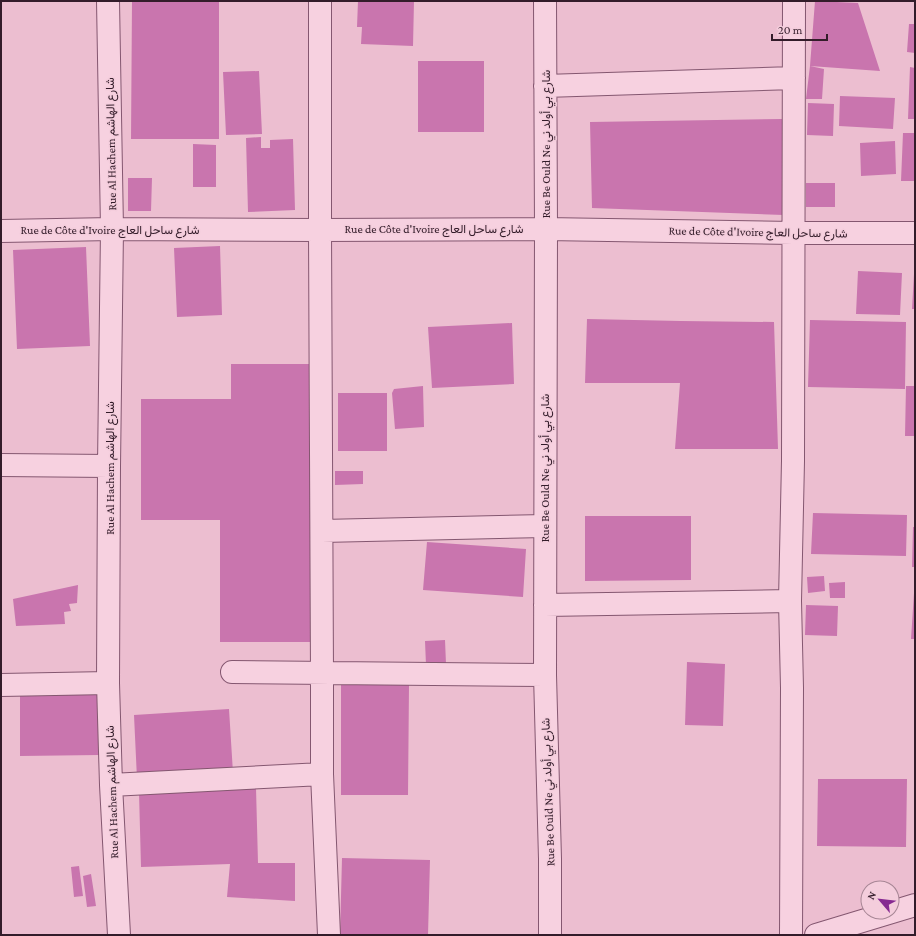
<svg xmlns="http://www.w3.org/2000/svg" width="916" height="936" viewBox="0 0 916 936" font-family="'Crimson Pro',Vazirmatn,serif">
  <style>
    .building { fill: #c975ae }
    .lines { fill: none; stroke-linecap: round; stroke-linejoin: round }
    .minor-casing { stroke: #845770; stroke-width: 24 }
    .minor { stroke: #f7d1e0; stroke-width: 22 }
    .labels { text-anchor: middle; stroke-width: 3; stroke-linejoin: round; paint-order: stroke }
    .street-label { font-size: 12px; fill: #331c2a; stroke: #f4cddc }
  </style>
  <rect width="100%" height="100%" fill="#ecbed0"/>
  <path class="building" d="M132 1H219V139H131Z
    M358 1H414L413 46 361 44 362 27H357Z
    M815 1 858 3 880 71 810 66Z
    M909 24H915V53L907 52Z
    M418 61H484V132H418Z
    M810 66 824 69 822 99H806Z
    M910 67 915 68V119H908Z
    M259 71 262 134 226 135 223 72Z
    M840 96 895 98 893 129 839 126Z
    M808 103 834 104 833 136 807 135Z
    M782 119 784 215 592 208 590 122Z
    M903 133H915V181H901Z
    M261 137V148H270V140L293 139 295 210 248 212 246 138Z
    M895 141 896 174 861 176 860 143Z
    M193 144 216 145V187H193Z
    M128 178H152L151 211H128Z
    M806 183H835V207H806Z
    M220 246 222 315 177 317 174 248Z
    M86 247 90 346 17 349 13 250Z
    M858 271 902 273 900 315 856 314Z
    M914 274H915V309H912Z
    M587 319 681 321 774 322 778 449H675L680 383H585Z
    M810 320 906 322 905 389 808 387Z
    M512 323 514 384 432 388 428 327Z
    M231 364H315L314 642H220V520H141V399H231Z
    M423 386 424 427 395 429 392 393 394 389Z
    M906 386H915V436H905Z
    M338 393H387V451H338Z
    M335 471H363V484L335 485Z
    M813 513 907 515 906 556 811 554Z
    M585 516H691V580L585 581Z
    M913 527H915V567H912Z
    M427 542 526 549 523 597 423 590Z
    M824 576 825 591 808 593 807 577Z
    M845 582V598H830L829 583Z
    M78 585 77 603 69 604 71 611 64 612 65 624 16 626 13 599Z
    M914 593H915V639H911Z
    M806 605 838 606 837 636 805 635Z
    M445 640 446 664 426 665 425 641Z
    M687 662 725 664 723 726 685 725Z
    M341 685H409L408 795H341Z
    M20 695H99V755L20 756Z
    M229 709 233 773 137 779 134 715Z
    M818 779H907L906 847 817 846Z
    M256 788 258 863H295V901L227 897 230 864 141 867 139 792Z
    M342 858 430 860 428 935H340Z
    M79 866 83 896 74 897 71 867Z
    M91 874 96 906 87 907 83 876Z"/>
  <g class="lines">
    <defs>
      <path id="minor" d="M108 1 112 229 109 466 108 683 111 785 119 935
        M320 1V230L322 673V774L329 935
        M545 1 546 229 545 675 550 859V935
        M545 86 794 78
        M1 231 112 229 320 230 546 229 793 233H915
        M1 465 109 466
        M322 531 545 526
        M545 605 790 601
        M232 672 545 675
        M1 685 108 683
        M111 785 322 774
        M892 912 915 905
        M791 935 792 688 790 601 793 461 794 1
        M816 935 892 912"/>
    </defs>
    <use href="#minor" class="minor-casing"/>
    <use href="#minor" class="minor"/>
  </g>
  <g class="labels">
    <g class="street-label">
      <text transform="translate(111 144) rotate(-91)" y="4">Rue Al Hachem شارع الهاشم</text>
      <text transform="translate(546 144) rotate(-90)" y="4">Rue Be Ould Ne شارع بي أولد ني</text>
      <text x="434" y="233">Rue de Côte d'Ivoire شارع ساحل العاج</text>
      <text x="110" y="234">Rue de Côte d'Ivoire شارع ساحل العاج</text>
      <text transform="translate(758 232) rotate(1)" y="4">Rue de Côte d'Ivoire شارع ساحل العاج</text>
      <text transform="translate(110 468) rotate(-90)" y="4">Rue Al Hachem شارع الهاشم</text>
      <text transform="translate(545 468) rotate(-90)" y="4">Rue Be Ould Ne شارع بي أولد ني</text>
      <text transform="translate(112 792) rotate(-92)" y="4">Rue Al Hachem شارع الهاشم</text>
      <text transform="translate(548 792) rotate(-92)" y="4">Rue Be Ould Ne شارع بي أولد ني</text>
    </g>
  </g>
  <rect width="916" height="936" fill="none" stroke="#331c2a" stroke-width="4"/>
  <g transform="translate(880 900) rotate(298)"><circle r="19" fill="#f4cddc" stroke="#a78695"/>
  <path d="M0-3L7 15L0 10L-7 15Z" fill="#862991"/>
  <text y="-6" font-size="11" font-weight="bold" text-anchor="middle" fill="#331c2a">N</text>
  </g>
  <path d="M772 34v6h55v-6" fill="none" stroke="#331c2a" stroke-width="2"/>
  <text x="778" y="34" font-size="12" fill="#331c2a" stroke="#f4cddc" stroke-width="3" paint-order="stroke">20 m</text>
</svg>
